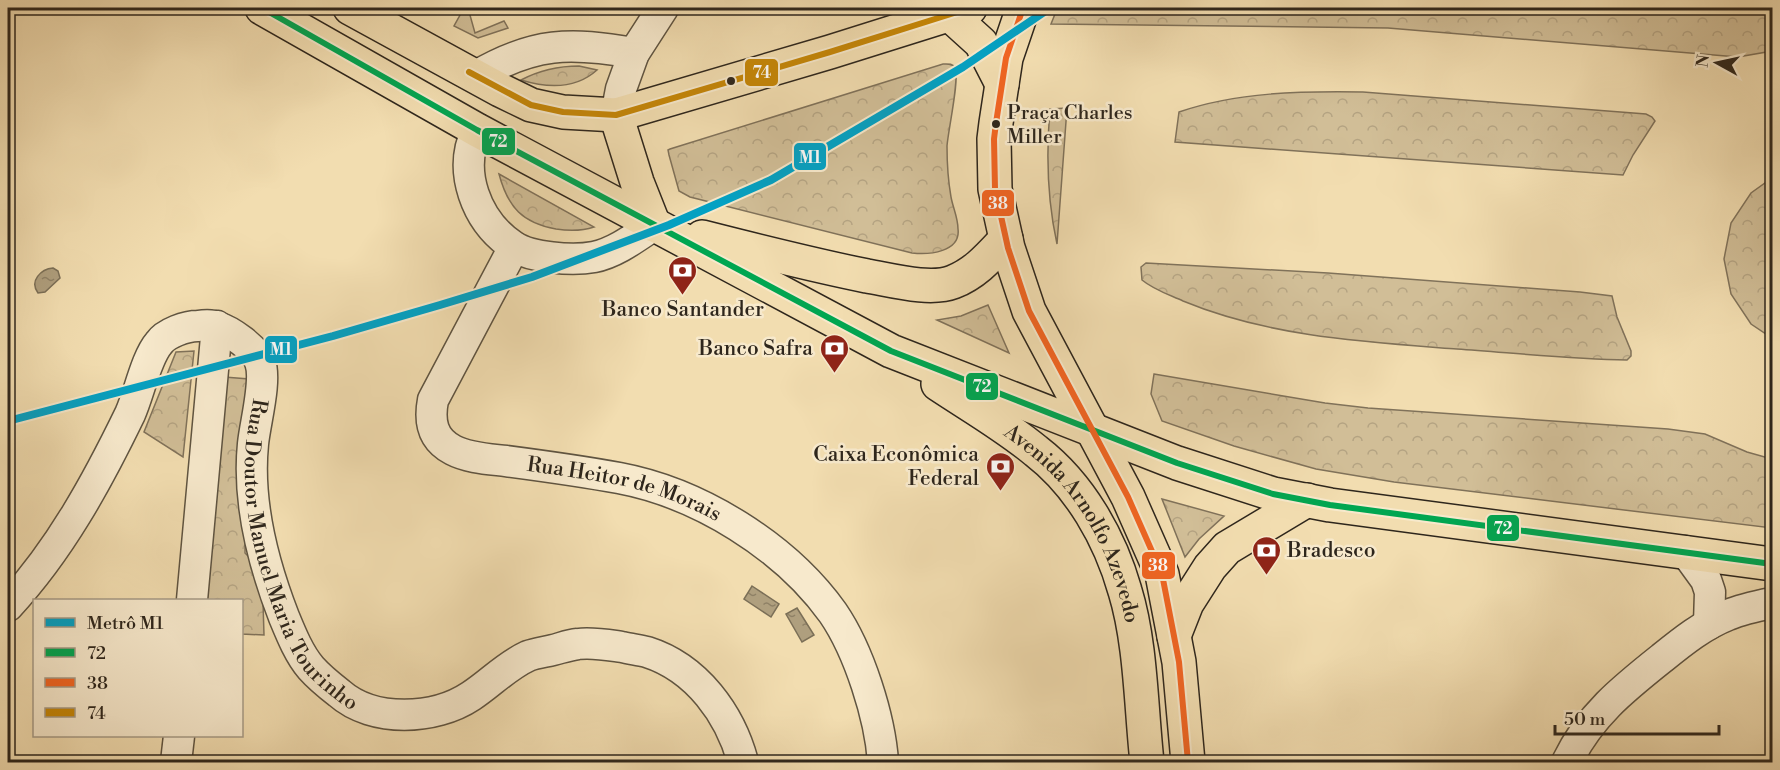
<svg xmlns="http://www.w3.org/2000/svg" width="1780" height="770" viewBox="0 0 1780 770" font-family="'Libre Bodoni',serif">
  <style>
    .forest { fill: url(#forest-crowns); stroke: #80725a; stroke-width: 1.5 }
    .garden { fill: #d1be97; stroke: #80725a; stroke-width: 1.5 }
    .water { fill: url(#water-ripples); stroke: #7b6f57; stroke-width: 1.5 }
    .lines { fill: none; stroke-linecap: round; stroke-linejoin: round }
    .minor-casing { stroke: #5f5441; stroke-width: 33 }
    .major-casing { stroke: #2e261c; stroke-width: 36 }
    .minor { stroke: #f7e9cc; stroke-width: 30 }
    .major { stroke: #f2ddb0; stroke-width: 33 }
    .bus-1-casing { stroke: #f7e9cc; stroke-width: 10 }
    .bus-2-casing { stroke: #f7e9cc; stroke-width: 10 }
    .bus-3-casing { stroke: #f7e9cc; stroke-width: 10 }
    .bus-1 { stroke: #00a651; stroke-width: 6 }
    .bus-2 { stroke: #f26522; stroke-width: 6 }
    .bus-3 { stroke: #c58607; stroke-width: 6 }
    .metro-1-casing { stroke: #f7e9cc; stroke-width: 12 }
    .metro-1 { stroke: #02a2c5; stroke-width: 8 }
    .bus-dot { fill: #2e261c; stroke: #f7e9cc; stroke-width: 2 }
    .labels { text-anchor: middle; stroke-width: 5; stroke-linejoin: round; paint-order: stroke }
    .bus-label { font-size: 20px; fill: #2e261c; stroke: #f7e9cc; text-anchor: start }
    .poi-label { font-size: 21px; fill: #2e261c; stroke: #f7e9cc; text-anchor: end }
    .street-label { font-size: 21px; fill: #2e261c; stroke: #f7e9cc }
    .line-badge { stroke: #f7e9cc; stroke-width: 2 }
    .badge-label { font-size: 16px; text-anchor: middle; font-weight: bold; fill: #fff }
  </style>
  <defs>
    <pattern id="forest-crowns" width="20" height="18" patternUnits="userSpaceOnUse" patternTransform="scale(1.5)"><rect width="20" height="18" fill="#d1be97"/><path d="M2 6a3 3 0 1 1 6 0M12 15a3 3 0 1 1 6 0" fill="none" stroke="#b4a382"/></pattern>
    <pattern id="water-ripples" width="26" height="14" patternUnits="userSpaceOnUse" patternTransform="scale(1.5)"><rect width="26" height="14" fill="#af9f7e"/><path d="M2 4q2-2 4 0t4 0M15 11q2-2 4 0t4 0" fill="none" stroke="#8f8166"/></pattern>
  </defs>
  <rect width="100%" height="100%" fill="#f2ddb0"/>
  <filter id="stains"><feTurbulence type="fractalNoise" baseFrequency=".00333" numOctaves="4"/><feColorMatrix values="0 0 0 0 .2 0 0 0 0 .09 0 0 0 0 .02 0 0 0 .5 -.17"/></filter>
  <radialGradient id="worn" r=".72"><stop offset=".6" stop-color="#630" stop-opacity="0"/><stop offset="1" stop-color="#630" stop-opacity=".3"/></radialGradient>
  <path class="forest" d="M1065 8H1772V51L1738 57 1388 28 1051 24 1055 14Z
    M943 64C947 64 953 63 955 68 960 77 948 131 947 146 947 163 948 180 951 197 953 208 958 218 958 229 961 252 929 255 912 253L690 197 679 191 669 155 668 150 670 149Z
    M579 66 597 70C576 89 547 88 521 80 540 70 558 66 579 66Z
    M1363 92 1646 114 1652 117 1655 121 1633 155 1623 175 1175 142 1179 112C1237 92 1302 91 1363 92Z
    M1067 108 1057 244C1047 199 1046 155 1050 109Z
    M499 174 594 227C582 231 569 231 556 229 523 223 508 208 499 174Z
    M1772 178V338L1751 324 1731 294 1724 259 1731 223 1751 193Z
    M1146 263 1328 273 1580 292 1612 296 1617 317 1631 351V356L1627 360C1570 359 1514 353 1457 349 1365 342 1270 337 1183 301 1170 295 1154 290 1142 280L1141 267Z
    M988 305 1009 353 937 320 961 316Z
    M194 351 183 457 144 432 176 352Z
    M1154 374 1325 403 1368 408 1668 429 1705 434 1747 452 1772 459V528L1394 482 1316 469 1234 446 1162 421 1151 394Z
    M224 377 249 379 246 446 245 553 262 570 264 635 242 634V600H207Z
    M1162 499 1224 516 1199 539 1185 557Z"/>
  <path class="garden" d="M464 8H468L475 33 504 21 508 28 478 38 454 26Z"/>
  <path class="water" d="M53 268 58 271 60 278 45 292 38 293C29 281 41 269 53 268Z
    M752 586 779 604 771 617 744 599Z
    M797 608 814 635 802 642 786 614Z"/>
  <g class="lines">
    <defs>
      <g id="minor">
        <path d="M476 76C534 42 570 42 634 53"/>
        <path d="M616 115 621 89 634 53 663 8"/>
        <path d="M477 130C457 171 476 221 513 246 530 258 573 261 594 257 615 253 636 237 654 225"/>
        <path id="s1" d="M514 247 433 400C429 421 432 439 453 450 468 458 489 459 506 461 544 466 581 471 619 478 699 493 785 546 833 613 859 651 880 717 883 762"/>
        <path d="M1685 551 1706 580 1710 592 1709 624"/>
        <path d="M192 600 217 326"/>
        <path id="s2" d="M8 606C60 550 97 482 130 414 139 394 146 358 159 343 166 333 186 326 198 326 204 325 213 325 217 327 231 331 256 349 260 362 267 380 255 423 253 444 247 503 263 563 284 617 291 634 299 654 311 668 319 677 330 686 339 693 373 723 435 720 471 696 491 683 506 666 528 656 536 653 545 652 553 650 561 648 569 645 578 644 592 642 608 645 622 647 630 649 639 650 647 652 697 668 730 714 743 762"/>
        <path d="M176 762 179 736"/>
        <path d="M1567 762C1589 716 1623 689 1662 658 1683 641 1703 625 1728 615 1742 609 1757 606 1772 603"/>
      </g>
      <g id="major">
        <path d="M262 8 477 130 891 351 1177 463 1273 494 1330 505 1772 564"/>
        <path d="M350 8 500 90 531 105 563 112 616 115 830 52 970 8"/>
        <path d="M1023 8 1006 58 996 123 994 139 995 189 1008 248 1029 311 1128 497 1162 574 1179 662 1188 762"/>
        <path d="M949 14 981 43 1002 84"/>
        <path d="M616 115 637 182 654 225"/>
        <path d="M702 237C757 251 812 265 867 276 891 280 930 291 953 282 976 273 990 256 1006 239"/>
        <path id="s3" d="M938 384C971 406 1006 426 1036 451 1080 485 1110 538 1125 591 1141 643 1141 708 1147 762"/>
        <path d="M1174 636 1187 603 1210 567 1227 548 1307 500"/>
      </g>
    </defs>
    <use href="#minor" class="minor-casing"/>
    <use href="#major" class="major-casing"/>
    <use href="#minor" class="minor"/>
    <use href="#major" class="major"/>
    <defs>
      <path id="bus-1" d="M262 8 477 130 891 351 1177 463 1273 494 1330 505 1772 564"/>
      <path id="bus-2" d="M1023 8 1006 58 996 123 994 139 995 189 1008 248 1029 311 1128 497 1162 574 1179 662 1188 762"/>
      <path id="bus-3" d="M469 72 531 105 563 112 616 115 830 52 970 8"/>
    </defs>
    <use href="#bus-1" class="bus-1-casing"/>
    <use href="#bus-2" class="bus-2-casing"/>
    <use href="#bus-3" class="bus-3-casing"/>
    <use href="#bus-1" class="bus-1"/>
    <use href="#bus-2" class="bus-2"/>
    <use href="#bus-3" class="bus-3"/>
    <defs>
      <path id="metro-1" d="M8 421 333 336 440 305 532 277 669 225 771 180 963 67 1050 8"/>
    </defs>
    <use href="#metro-1" class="metro-1-casing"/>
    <use href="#metro-1" class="metro-1"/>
  </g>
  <defs>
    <symbol id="bank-pin" viewBox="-11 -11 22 30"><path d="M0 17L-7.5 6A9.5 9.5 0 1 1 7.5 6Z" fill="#8f2418" stroke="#f7e9cc"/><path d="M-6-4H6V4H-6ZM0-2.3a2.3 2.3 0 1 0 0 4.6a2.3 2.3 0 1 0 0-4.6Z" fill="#fff"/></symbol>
  </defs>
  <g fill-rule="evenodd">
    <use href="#bank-pin" x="666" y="254" width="33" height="45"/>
    <use href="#bank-pin" x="818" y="332" width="33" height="45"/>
    <use href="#bank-pin" x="984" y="450" width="33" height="45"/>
    <use href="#bank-pin" x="1250" y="534" width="33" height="45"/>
  </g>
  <g class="bus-dot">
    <circle cx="731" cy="81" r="5"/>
    <circle cx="996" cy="124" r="5"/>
  </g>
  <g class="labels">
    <g class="bus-label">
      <text x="1007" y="119">Praça Charles<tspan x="1007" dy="24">Miller</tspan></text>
    </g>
    <g class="poi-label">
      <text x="683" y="316" text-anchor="middle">Banco Santander</text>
      <text x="813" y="355">Banco Safra</text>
      <text x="979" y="461">Caixa Econômica<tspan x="979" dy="24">Federal</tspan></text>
      <text x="1287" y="557" text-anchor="start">Bradesco</text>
    </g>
    <g class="street-label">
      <text dy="7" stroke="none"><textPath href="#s1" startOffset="408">Rua Heitor de Morais</textPath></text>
      <text dy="7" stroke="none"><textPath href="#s3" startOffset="201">Avenida Arnolfo Azevedo</textPath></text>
      <text dy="7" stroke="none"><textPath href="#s2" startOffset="632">Rua Doutor Manuel Maria Tourinho</textPath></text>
    </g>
  </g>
  <g class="line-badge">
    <rect x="744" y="58" width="35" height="29" rx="6" fill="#c58607"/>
    <rect x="481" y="127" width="35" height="29" rx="6" fill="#00a651"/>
    <rect x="793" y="142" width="34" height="29" rx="6" fill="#02a2c5"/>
    <rect x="981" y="189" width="34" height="28" rx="6" fill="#f26522"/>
    <rect x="264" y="335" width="34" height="29" rx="6" fill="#02a2c5"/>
    <rect x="965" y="372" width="34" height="29" rx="6" fill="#00a651"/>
    <rect x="1486" y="514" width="34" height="28" rx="6" fill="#00a651"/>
    <rect x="1141" y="551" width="35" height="29" rx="6" fill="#f26522"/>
  </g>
  <g class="badge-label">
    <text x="762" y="78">74</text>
    <text x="498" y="147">72</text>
    <text x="810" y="163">M1</text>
    <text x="998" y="209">38</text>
    <text x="281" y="355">M1</text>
    <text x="982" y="392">72</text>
    <text x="1503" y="534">72</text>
    <text x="1158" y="571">38</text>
  </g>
  <rect width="1780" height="770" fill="none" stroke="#f2ddb0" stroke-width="30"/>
  <rect x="9" y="9" width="1762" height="752" fill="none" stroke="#2e261c" stroke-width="3"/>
  <rect x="15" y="15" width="1750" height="740" fill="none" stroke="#2e261c" stroke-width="1.5"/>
  <rect x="33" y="599" width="210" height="138" fill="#f7e9cc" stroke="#a79b86" stroke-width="1.5"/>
  <rect x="45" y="618" width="30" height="9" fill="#02a2c5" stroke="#a79b86" stroke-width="1.5"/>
  <text x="87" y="629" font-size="18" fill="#2e261c">Metrô M1</text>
  <rect x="45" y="648" width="30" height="9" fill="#00a651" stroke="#a79b86" stroke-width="1.5"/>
  <text x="87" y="659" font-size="18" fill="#2e261c">72</text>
  <rect x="45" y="678" width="30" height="9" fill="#f26522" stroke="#a79b86" stroke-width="1.5"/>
  <text x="87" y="689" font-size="18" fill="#2e261c">38</text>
  <rect x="45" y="708" width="30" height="9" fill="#c58607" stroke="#a79b86" stroke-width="1.5"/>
  <text x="87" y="719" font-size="18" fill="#2e261c">74</text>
  <g transform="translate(1717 63) rotate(278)" stroke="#f7e9cc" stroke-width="4.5" paint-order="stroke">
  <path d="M0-4.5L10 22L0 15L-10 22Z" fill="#2e261c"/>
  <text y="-9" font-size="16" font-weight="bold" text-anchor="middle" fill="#2e261c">N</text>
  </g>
  <path d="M1555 725v9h164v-9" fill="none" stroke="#2e261c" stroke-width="3"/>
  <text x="1564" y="725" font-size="18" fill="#2e261c" stroke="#f7e9cc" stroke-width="4.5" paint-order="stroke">50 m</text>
  <rect width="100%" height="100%" filter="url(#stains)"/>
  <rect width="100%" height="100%" fill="url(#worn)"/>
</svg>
